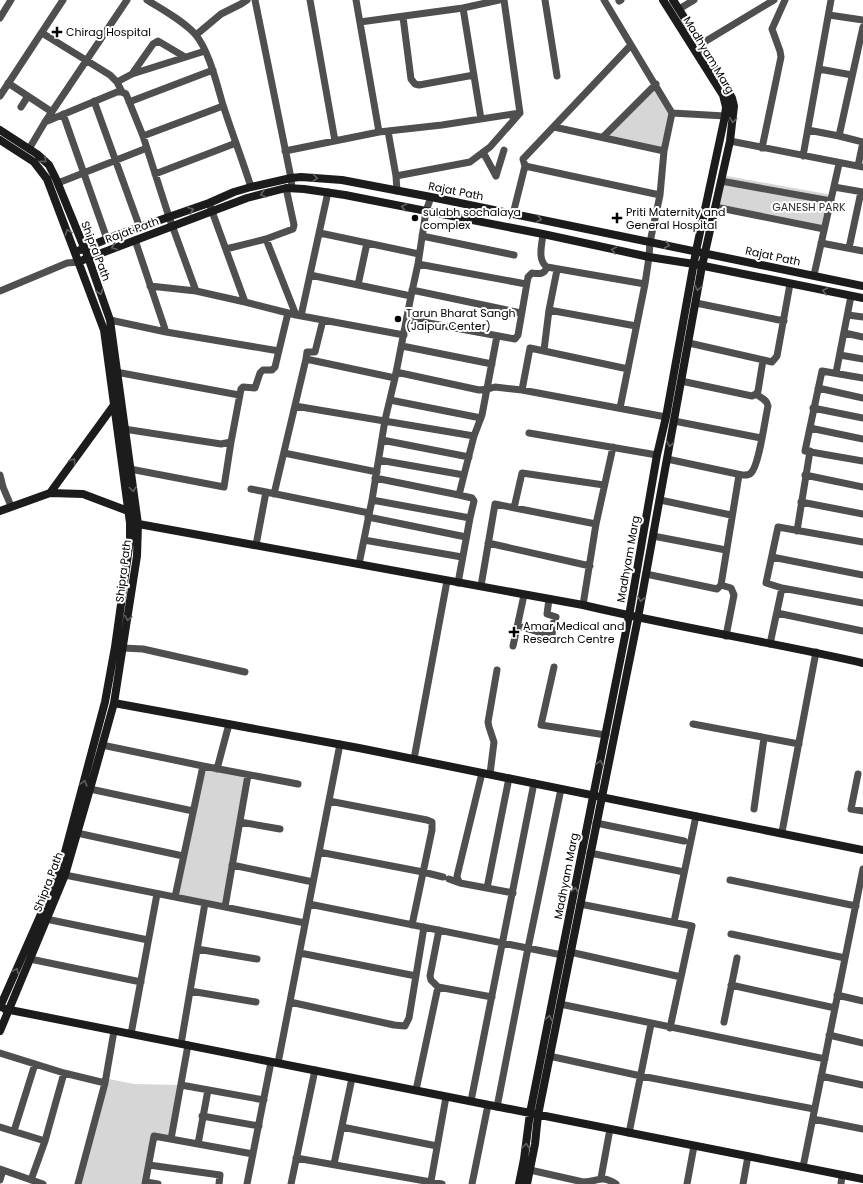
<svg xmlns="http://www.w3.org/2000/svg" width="863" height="1184" viewBox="0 0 863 1184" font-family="Poppins,sans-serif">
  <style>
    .green { fill: #d6d6d6 }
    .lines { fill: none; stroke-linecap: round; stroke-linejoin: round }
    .street { stroke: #4f4f4f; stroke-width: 7 }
    .secondary { stroke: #1c1c1c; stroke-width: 8 }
    .oneway { stroke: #606060 }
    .poi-dot { fill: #000; stroke: #fff; stroke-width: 1.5 }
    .labels { text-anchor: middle; stroke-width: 4; stroke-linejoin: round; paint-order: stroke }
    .poi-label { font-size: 11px; fill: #000; stroke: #fff; text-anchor: start }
    .street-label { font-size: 11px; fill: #000; stroke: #fff }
    .park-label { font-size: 11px; fill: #2d2d2d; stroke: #fff }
  </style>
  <rect width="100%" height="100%" fill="#fff"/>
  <path class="green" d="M656 84 672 113 664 151 603 137Z
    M722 175 832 195 825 227 716 206Z
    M203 766 248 775 225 907 175 897Z
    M109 1079 134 1084 181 1085 171 1139 154 1136 145 1184H78Z"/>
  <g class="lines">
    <path class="street" d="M147 0C163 10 182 20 195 34 209 50 217 85 223 105 232 133 242 159 251 187
      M255 0 291 178 292 188
      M310 0 335 141
      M356 0 379 132
      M545 0 557 76
      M604 0 672 113 664 151 660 195 650 242 649 257 645 284 620 408
      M619 1 621 0
      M463 8 481 119
      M679 9 694 0
      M829 15 863 20
      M403 17 411 79 415 84 419 85 474 75
      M0 18 11 0
      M360 22 463 8 499 0
      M42 33 110 75 117 82 122 92
      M196 35 221 14 241 4 247 0
      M701 44 774 0
      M819 69 852 75
      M132 74 153 44 158 41 185 57
      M117 82 132 74 205 51
      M8 83 52 112
      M0 96 63 0
      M94 101 140 228
      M129 102 213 70
      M21 107 28 96
      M672 113 725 116
      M63 114 107 239
      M45 122 117 92H122L126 94 143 136 169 217 196 291
      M554 127 664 151
      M808 130 839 136 863 27
      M388 131 396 176 397 191
      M143 136 223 106
      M839 136 863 142 858 166
      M603 137 656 84
      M730 141 863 167
      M762 148 781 57 780 51 772 29 785 0
      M29 149 45 122 127 0
      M285 151 379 132 442 125 520 113
      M483 152 496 176
      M803 156 831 0
      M525 166 660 195
      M155 174 236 143
      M396 176 470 162 490 147 520 113 504 0
      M496 176 504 150
      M721 181 831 201
      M58 183 147 148
      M834 187 863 192
      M209 203 245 302
      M715 207 824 229
      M513 214 525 166 523 159 631 45
      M320 233 419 254
      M543 234C542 245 537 260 547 267L645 284
      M422 236 514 255
      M266 239 296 315
      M135 240 166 332
      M821 243 863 251
      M849 248 861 192
      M226 249 266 239 293 229 294 225 286 188
      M418 264 526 284
      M310 275 411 296
      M814 275 839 164
      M358 285 367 243
      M150 286 196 291 245 302 296 315 404 335
      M412 290 521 313
      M0 291 67 263 79 262
      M696 303 784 321
      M549 310 636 326
      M848 315 863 317
      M301 316 328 192
      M407 319 515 339 518 335 528 277 532 273C539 274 544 275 547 267
      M110 320 166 332 279 351
      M845 333 863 337
      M689 343 772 362 777 356 790 284
      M402 346 492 364
      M544 350 549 310 557 270
      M840 355 863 359
      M306 359 307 352H315L323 320
      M116 372 239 395
      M396 372 479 390 488 389 495 387 522 390 666 417
      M836 373 851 296
      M863 378 822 371 805 451 863 461
      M681 381 752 396 756 394 758 391 763 360
      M818 388 863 398
      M522 390 530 348 628 369
      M390 400 481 418
      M295 406 474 436
      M813 408 863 418
      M674 421 761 438
      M810 428 863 439
      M124 429 221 444 231 442 241 389 243 387 255 388 260 373 263 370H272L275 367 288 313
      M529 433 657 455
      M382 440 469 457
      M284 453 377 472
      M667 459 742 475C745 475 748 476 751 473 759 466 765 419 768 406 767 399 761 398 756 394
      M379 460 464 475 474 436 482 415 497 336
      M130 469 224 487 231 442
      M0 475 3 487 11 506
      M805 475 863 487
      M251 489 266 492
      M274 494 306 359 395 378
      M459 495 464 475
      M372 500 470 518 474 501 472 498 459 495 375 478
      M660 500 731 515
      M801 502 863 514
      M514 508 522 473 604 485
      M368 517 466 537
      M797 531 810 451
      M653 536 726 550
      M364 540 462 557
      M863 542 778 527 766 583 782 588 863 603
      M488 543 590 566
      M256 545 266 492 369 513
      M772 557 863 575
      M359 564 372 500 385 420 395 378 411 296 418 264 426 211 431 197
      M646 574 717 589 721 585 739 475
      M458 583 470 518
      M721 585 731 588 734 595 726 636
      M481 586 495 504 596 524
      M583 605 596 524 613 447
      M777 613 863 631
      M518 626 552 636 553 624 556 617 547 614 549 599
      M770 644 782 588
      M513 646 524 595
      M123 648 143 649 245 672
      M554 667 541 725 606 735
      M693 724 799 744
      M102 745 203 766 298 784
      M414 759 447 581
      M217 769 229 724
      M482 773 457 876 458 880 460 883 513 893
      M490 774 494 742 489 727 488 722 497 670
      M858 774 851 809 863 811
      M90 789 193 811
      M329 801 427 820 432 822V830L412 925
      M754 809 764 738
      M240 822 280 829
      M596 823 684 841
      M782 832 816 652
      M77 833 183 856
      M319 852 423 872 443 877
      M590 853 684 872
      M232 865 313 882
      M65 875 305 923
      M449 879 460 883
      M730 880 856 906
      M487 888 509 778
      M175 897 203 766
      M309 904 562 955
      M580 904 692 926 670 1028
      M225 907 248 775
      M46 919 148 940
      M674 922 696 816
      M439 930 430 976 431 980 438 987 492 997
      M731 934 845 958
      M197 949 257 959
      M570 952 681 977
      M300 953 416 976
      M30 959 141 982
      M731 985 835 1008
      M190 991 256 1002
      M837 995 863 1001
      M290 1002 394 1025 405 1026 409 1018 424 927
      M560 1004 825 1059
      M724 1022 737 958
      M131 1034 157 894
      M829 1035 863 1043
      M181 1044 205 903
      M0 1053 64 1073 105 1083
      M549 1056 641 1076 814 1109
      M278 1063 340 744
      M821 1076 863 1085
      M181 1085 264 1100
      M416 1090 438 987
      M471 1101 534 783
      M497 1107 528 948 561 789
      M202 1116 259 1126
      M813 1119 863 1129
      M0 1127 45 1141
      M342 1127 437 1146
      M14 1131 35 1064
      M629 1133 651 1024
      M171 1139 188 1045
      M198 1144 208 1090
      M296 1158 442 1184
      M334 1164 352 1078
      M149 1165 220 1175 219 1184
      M803 1167 863 869
      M0 1169 43 1184
      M530 1170 583 1182C599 1182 600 1174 616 1184
      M601 1178 610 1129
      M0 1180 3 1170
      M31 1180 45 1141 64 1073
      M431 1181 446 1097
      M146 1182 158 1184
      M78 1184 105 1083 114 1031
      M145 1184 154 1136 253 1154
      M247 1184 271 1062
      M291 1184 315 1070
      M472 1184 488 1105
      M687 1184 694 1146
      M743 1184 748 1156
      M841 1184 842 1175"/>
    <path class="secondary" d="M0 130 37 154 49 165 56 179 88 257 110 320 138 524 137 556 114 703 90 789 65 875 0 1031
      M0 140 34 162 47 179 104 330 130 523V540L115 647 105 702 60 871 0 1007
      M80 250 117 235 209 203 234 192 251 187 291 178 301 177 342 180 431 197 863 286
      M83 260 247 198 286 188 304 189 345 195 543 234 649 257 694 264 863 298
      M50 493 114 405
      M0 511 50 493 83 494 128 511
      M133 523 583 605C676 627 770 642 863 663
      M114 703 359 748 863 850
      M5 1009 863 1179
      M519 1184 524 1159 530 1113 629 616 657 455 666 417 696 251 725 116 726 107 723 95 663 0
      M527 1184 535 1144 538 1115 638 618 702 266 730 141 734 106 732 98 701 44 673 0"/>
  </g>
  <defs><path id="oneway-chevron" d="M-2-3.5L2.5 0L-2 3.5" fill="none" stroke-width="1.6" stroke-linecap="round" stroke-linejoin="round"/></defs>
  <g class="oneway">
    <use href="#oneway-chevron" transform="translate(733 120) rotate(97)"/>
    <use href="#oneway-chevron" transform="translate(44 160) rotate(42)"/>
    <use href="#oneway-chevron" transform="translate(315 178) rotate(5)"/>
    <use href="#oneway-chevron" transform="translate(263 194) rotate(165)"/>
    <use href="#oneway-chevron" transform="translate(404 207) rotate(-168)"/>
    <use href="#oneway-chevron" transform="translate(191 210) rotate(-20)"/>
    <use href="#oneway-chevron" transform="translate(539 219) rotate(11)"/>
    <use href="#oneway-chevron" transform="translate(68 232) rotate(-111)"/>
    <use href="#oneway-chevron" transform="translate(667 245) rotate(11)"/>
    <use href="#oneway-chevron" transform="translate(114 247) rotate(160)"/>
    <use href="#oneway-chevron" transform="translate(614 250) rotate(-168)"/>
    <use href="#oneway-chevron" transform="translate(698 288) rotate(100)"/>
    <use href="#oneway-chevron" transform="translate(825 291) rotate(-169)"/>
    <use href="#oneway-chevron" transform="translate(100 292) rotate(71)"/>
    <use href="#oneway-chevron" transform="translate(670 444) rotate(100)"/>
    <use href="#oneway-chevron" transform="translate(73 461) rotate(-54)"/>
    <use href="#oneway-chevron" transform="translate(133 489) rotate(82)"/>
    <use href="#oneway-chevron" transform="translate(641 599) rotate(100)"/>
    <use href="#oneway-chevron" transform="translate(128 618) rotate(99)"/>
    <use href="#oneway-chevron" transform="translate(600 763) rotate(-78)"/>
    <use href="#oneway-chevron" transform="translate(84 783) rotate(-75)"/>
    <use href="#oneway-chevron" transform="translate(575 890) rotate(-79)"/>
    <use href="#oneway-chevron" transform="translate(16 971) rotate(-66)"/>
    <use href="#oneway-chevron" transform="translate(549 1018) rotate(-79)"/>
    <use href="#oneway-chevron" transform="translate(526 1146) rotate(-83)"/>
  </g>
  <g class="poi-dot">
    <path d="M55 26h4v4h4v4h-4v4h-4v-4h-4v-4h4z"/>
    <circle cx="415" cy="218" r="4"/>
    <path d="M615 212h4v4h4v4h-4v4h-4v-4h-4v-4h4z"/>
    <circle cx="398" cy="319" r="4"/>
    <path d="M512 626h4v4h4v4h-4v4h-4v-4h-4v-4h4z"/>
  </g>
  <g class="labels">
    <g class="poi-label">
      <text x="66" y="36">Chirag Hospital</text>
      <text x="423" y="216">sulabh sochalaya<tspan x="423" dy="13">complex</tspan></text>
      <text x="626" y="216">Priti Maternity and<tspan x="626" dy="13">General Hospital</tspan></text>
      <text x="406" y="317">Tarun Bharat Sangh<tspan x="406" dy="13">(Jaipur Center)</tspan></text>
      <text x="523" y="630">Amar Medical and<tspan x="523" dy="13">Research Centre</tspan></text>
    </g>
    <g class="street-label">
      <text transform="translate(709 55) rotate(59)" y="4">Madhyam Marg</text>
      <text transform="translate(456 191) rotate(11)" y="4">Rajat Path</text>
      <text transform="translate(132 230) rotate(-20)" y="4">Rajat Path</text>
      <text transform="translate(96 251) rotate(69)" y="4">Shipra Path</text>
      <text transform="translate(773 256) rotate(12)" y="4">Rajat Path</text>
      <text transform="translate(628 559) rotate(-80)" y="4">Madhyam Marg</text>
      <text transform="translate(123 571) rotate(-83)" y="4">Shipra Path</text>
      <text transform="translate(566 876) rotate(-79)" y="4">Madhyam Marg</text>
      <text transform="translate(48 882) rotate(-69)" y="4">Shipra Path</text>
    </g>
    <g class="park-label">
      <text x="809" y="211">GANESH PARK</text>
    </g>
  </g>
</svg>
